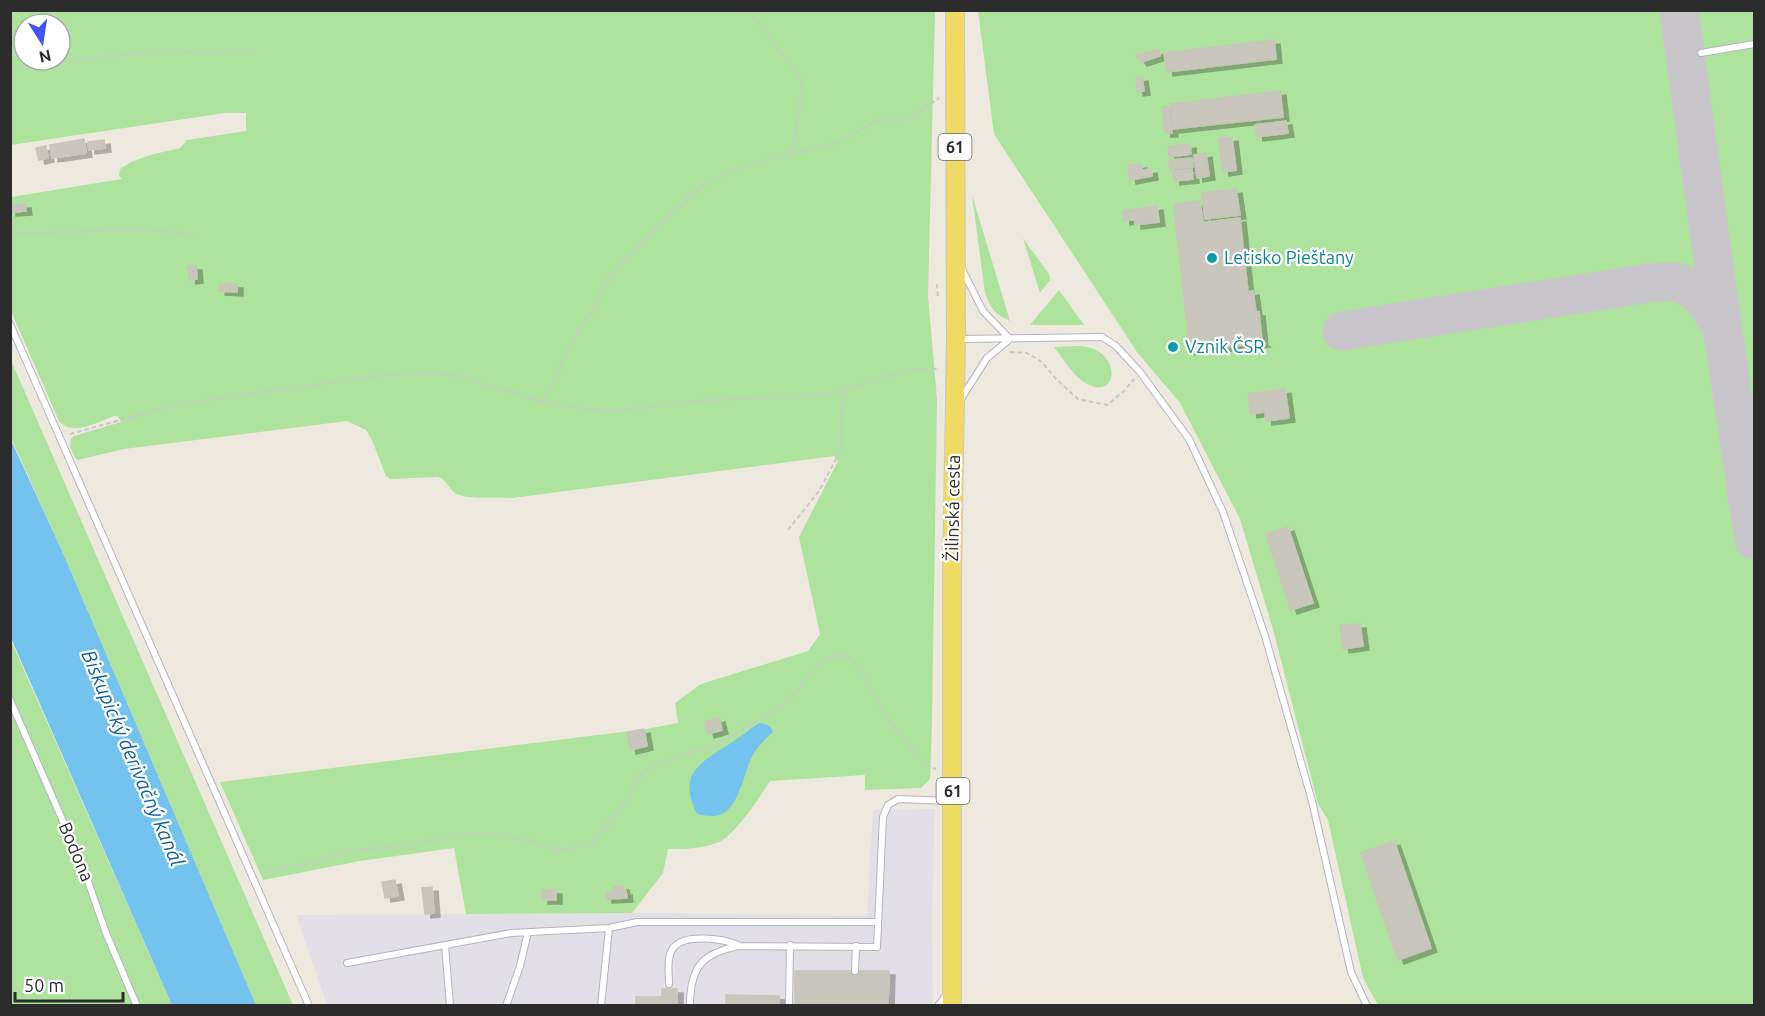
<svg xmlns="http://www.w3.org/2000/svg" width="1765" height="1016" viewBox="0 0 1765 1016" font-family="Ubuntu,sans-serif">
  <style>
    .industrial { fill: #e2dfe7 }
    .green { fill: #aee39d; fill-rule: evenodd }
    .water { fill: #74c2ee }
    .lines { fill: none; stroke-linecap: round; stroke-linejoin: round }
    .taxiway { stroke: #c8c6ca; stroke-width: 39 }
    .building { fill: #c9c6be; stroke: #c9c5b9; stroke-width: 1.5; filter: url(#shadow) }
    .lane-casing { stroke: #b2b4c0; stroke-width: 8 }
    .primary-casing { stroke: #c8c8c8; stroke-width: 20 }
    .path { stroke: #c8c8c8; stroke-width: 2; stroke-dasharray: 4.5 3; stroke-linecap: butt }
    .lane { stroke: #fff; stroke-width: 6 }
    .primary { stroke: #efdb63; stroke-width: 18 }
    .culture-dot { fill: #0f9aa8; stroke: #fff; stroke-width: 2 }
    .labels { text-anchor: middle; stroke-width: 4.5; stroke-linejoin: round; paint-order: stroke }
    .shield { fill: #fff; stroke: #6b6b6b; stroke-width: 1.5 }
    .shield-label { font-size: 16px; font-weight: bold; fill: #2c2c2c }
    .culture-label { font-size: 18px; fill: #0d838f; stroke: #fff; text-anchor: start }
    .street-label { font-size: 18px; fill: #2c2c2c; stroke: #fff }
    .water-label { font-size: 20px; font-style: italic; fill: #0f609e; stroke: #fff }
  </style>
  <defs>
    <filter id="shadow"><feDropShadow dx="6" dy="4" stdDeviation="0" flood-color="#0004"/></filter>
  </defs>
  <rect width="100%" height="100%" fill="#eee9df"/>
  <path class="industrial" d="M935 809 932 917 933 1005H327L296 915 632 913 867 916 873 810Z"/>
  <path class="green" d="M11 11H935L928 296 937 399 932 723 930 779 921 788 865 790V775L770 781C761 796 734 836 719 842 702 849 685 849 668 849L663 873 632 913 466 914 454 848 360 861 263 880 220 782 646 729 678 723 675 703 701 684 808 651 820 634 799 537 838 461 834 456 512 498C498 497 466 500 455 493 448 488 447 480 438 477L390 479 386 476 372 440 366 430 347 421 124 449 77 460 70 447 71 439 74 436 121 422 118 416H114C98 422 73 437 59 421L11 311V197L122 179 119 176 120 169 131 162 150 155 180 148 187 140 246 131V113H225L11 145ZM24 24H60V60H24Z
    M978 11H1754V1005H1378L1363 978 1328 820 1318 804 1274 633 1240 519 1180 403 1137 352 994 134Z
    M972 195 1010 321C996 315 990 308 985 293Z
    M1023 238 1049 274 1050 280 1040 293Z
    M1059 290 1084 325H1030Z
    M1054 347C1065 347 1077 345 1087 347 1121 354 1118 398 1089 385 1074 378 1064 360 1054 347Z
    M10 358 293 1005H256L63 553 11 438Z
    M10 638 31 686 172 1005H11Z"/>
  <path class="water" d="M10 438 63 553 256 1005H172L11 638Z
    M759 723C766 724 771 725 773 732 765 739 759 745 754 753 744 770 741 801 725 812 717 818 707 816 697 814 678 774 698 764 728 745 739 738 749 730 759 723Z"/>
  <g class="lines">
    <path class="taxiway" d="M1679 10 1723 332 1754 540
      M1342 331 1650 283C1658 283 1667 281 1675 282 1698 286 1712 310 1722 329"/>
  </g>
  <path class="building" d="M1274 40 1276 59 1167 72 1164 53Z
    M1159 50 1160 56 1141 62 1136 55Z
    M1142 77 1144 91 1137 92 1136 78Z
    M1280 91 1283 117 1173 129 1171 104Z
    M1169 106 1172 133H1165L1162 107Z
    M1286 121 1288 133 1257 137 1255 125Z
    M1232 137 1236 170 1223 172 1219 139Z
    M84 139 86 153 52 158 50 145Z
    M104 140 105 148 89 150 88 142Z
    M1190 144 1191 154 1169 157 1168 147Z
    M46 146 48 158 39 160 36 148Z
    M1206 153 1209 176 1197 178 1194 155Z
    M1192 158 1193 167 1170 169 1169 160Z
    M1141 164 1142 170 1151 169 1152 176 1130 180 1128 166Z
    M1192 169 1193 179 1174 181 1172 171Z
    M1236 189 1240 215 1205 219 1202 193Z
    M1200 201 1203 222 1176 226 1174 204Z
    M25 204 26 211 10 212V205Z
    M1157 206 1159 222 1135 225V220L1153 217 1151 207Z
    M1151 207 1153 217 1124 221 1123 211Z
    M1240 218 1248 292 1253 291 1256 312H1259L1262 342 1264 343 1188 351 1190 350 1176 226Z
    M188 266H196L197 279 190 280Z
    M220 284H237V292L219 291Z
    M1285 389 1289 418 1266 421 1265 412 1251 414 1248 394Z
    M1288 527 1313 603 1291 610 1266 534Z
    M1360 624 1363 646 1343 649 1340 625Z
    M719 718 722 730 708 734 705 722Z
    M644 729 647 746 630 750 627 732Z
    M1394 841 1431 948 1398 960 1361 853Z
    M395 880 398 896 385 898 382 882Z
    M623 886 624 891H626L627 898 606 899V893L614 892V887Z
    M432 887 434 913 425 914 422 888Z
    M542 890H556V900H542Z
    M795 971H889L888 1006H838V1003H795Z
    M662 989H677V1006H636V997H662Z
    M726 995 779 996V1006H726Z"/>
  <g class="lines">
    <defs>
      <path id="lane" d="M1701 53 1754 44
        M961 267 983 311 1010 339 987 358 961 399
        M10 324 309 1006
        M957 339 1102 337 1116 346 1140 372 1189 439 1223 512 1265 636 1312 801 1351 972 1367 1006
        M10 700 83 867 106 933 137 1006
        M445 945 450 1006
        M347 963 511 933 609 928 637 922H878
        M855 971 856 946
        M669 984C669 974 666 956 674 947 686 933 724 939 738 945
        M506 1006 520 966 528 932
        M601 1006 609 928
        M690 1006C690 967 702 953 739 946L877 947 883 817 888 805 898 799 949 801
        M789 1006 790 945
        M938 1006 947 994"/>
      <path id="primary" d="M952 1006V576L956 339 955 10"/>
    </defs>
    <use href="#lane" class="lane-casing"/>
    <use href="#primary" class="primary-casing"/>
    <path class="path" d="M749 10 800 77 802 92 792 153
      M10 68 157 51 219 53 252 51
      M10 233C71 236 136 221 196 237
      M937 284 938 299
      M1010 352 1027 353 1042 362 1056 379 1078 399 1107 405 1124 391 1134 379
      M544 402 569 348 592 312 614 270 695 192 710 181 728 172 764 160 838 142 875 122 887 119 901 120 911 117 939 98
      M70 434 178 404 386 375 433 373 457 376 544 402 584 409 618 411 695 401 833 394 906 370 939 369
      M788 530 819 491 841 450 842 406 846 390
      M262 873 323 860 346 851 402 846 462 834H491L531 841 559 851 594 842 623 806 641 774 672 758 715 745 785 705 819 664 830 657 840 655 851 659 859 667 884 714 909 746 926 765 936 769"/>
    <use href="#lane" class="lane"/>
    <use href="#primary" class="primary"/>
  </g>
  <g class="culture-dot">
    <circle cx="1212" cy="258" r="6"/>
    <circle cx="1173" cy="347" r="6"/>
  </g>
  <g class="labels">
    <g class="shield">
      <rect x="938.5" y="134" width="33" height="26" rx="4.5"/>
      <rect x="936.5" y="778" width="33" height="26" rx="4.5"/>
    </g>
    <g class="shield-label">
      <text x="955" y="153">61</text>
      <text x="953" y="797">61</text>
    </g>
    <g class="culture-label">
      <text x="1224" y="264">Letisko Piešťany</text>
      <text x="1185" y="353">Vznik ČSR</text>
    </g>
    <g class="street-label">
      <text transform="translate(953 508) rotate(-89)" y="6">Žilinská cesta</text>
      <text transform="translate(76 852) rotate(67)" y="6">Bodona</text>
    </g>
    <g class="water-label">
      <text transform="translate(133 758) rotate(67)" y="7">Biskupický derivačný kanál</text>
    </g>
  </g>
  <rect width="1765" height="1016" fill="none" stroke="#2c2c2c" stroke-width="24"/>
  <g transform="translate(42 42) rotate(168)"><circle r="28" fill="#ffffff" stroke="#ababab" stroke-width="1.5"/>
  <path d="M0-4.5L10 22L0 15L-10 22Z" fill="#4254f8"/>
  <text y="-9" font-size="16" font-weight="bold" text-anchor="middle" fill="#2c2c2c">N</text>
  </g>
  <path d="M15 992v9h108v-9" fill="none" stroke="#2c2c2c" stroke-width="3"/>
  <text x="24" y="992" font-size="18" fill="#2c2c2c" stroke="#ffffff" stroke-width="4.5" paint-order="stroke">50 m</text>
</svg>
